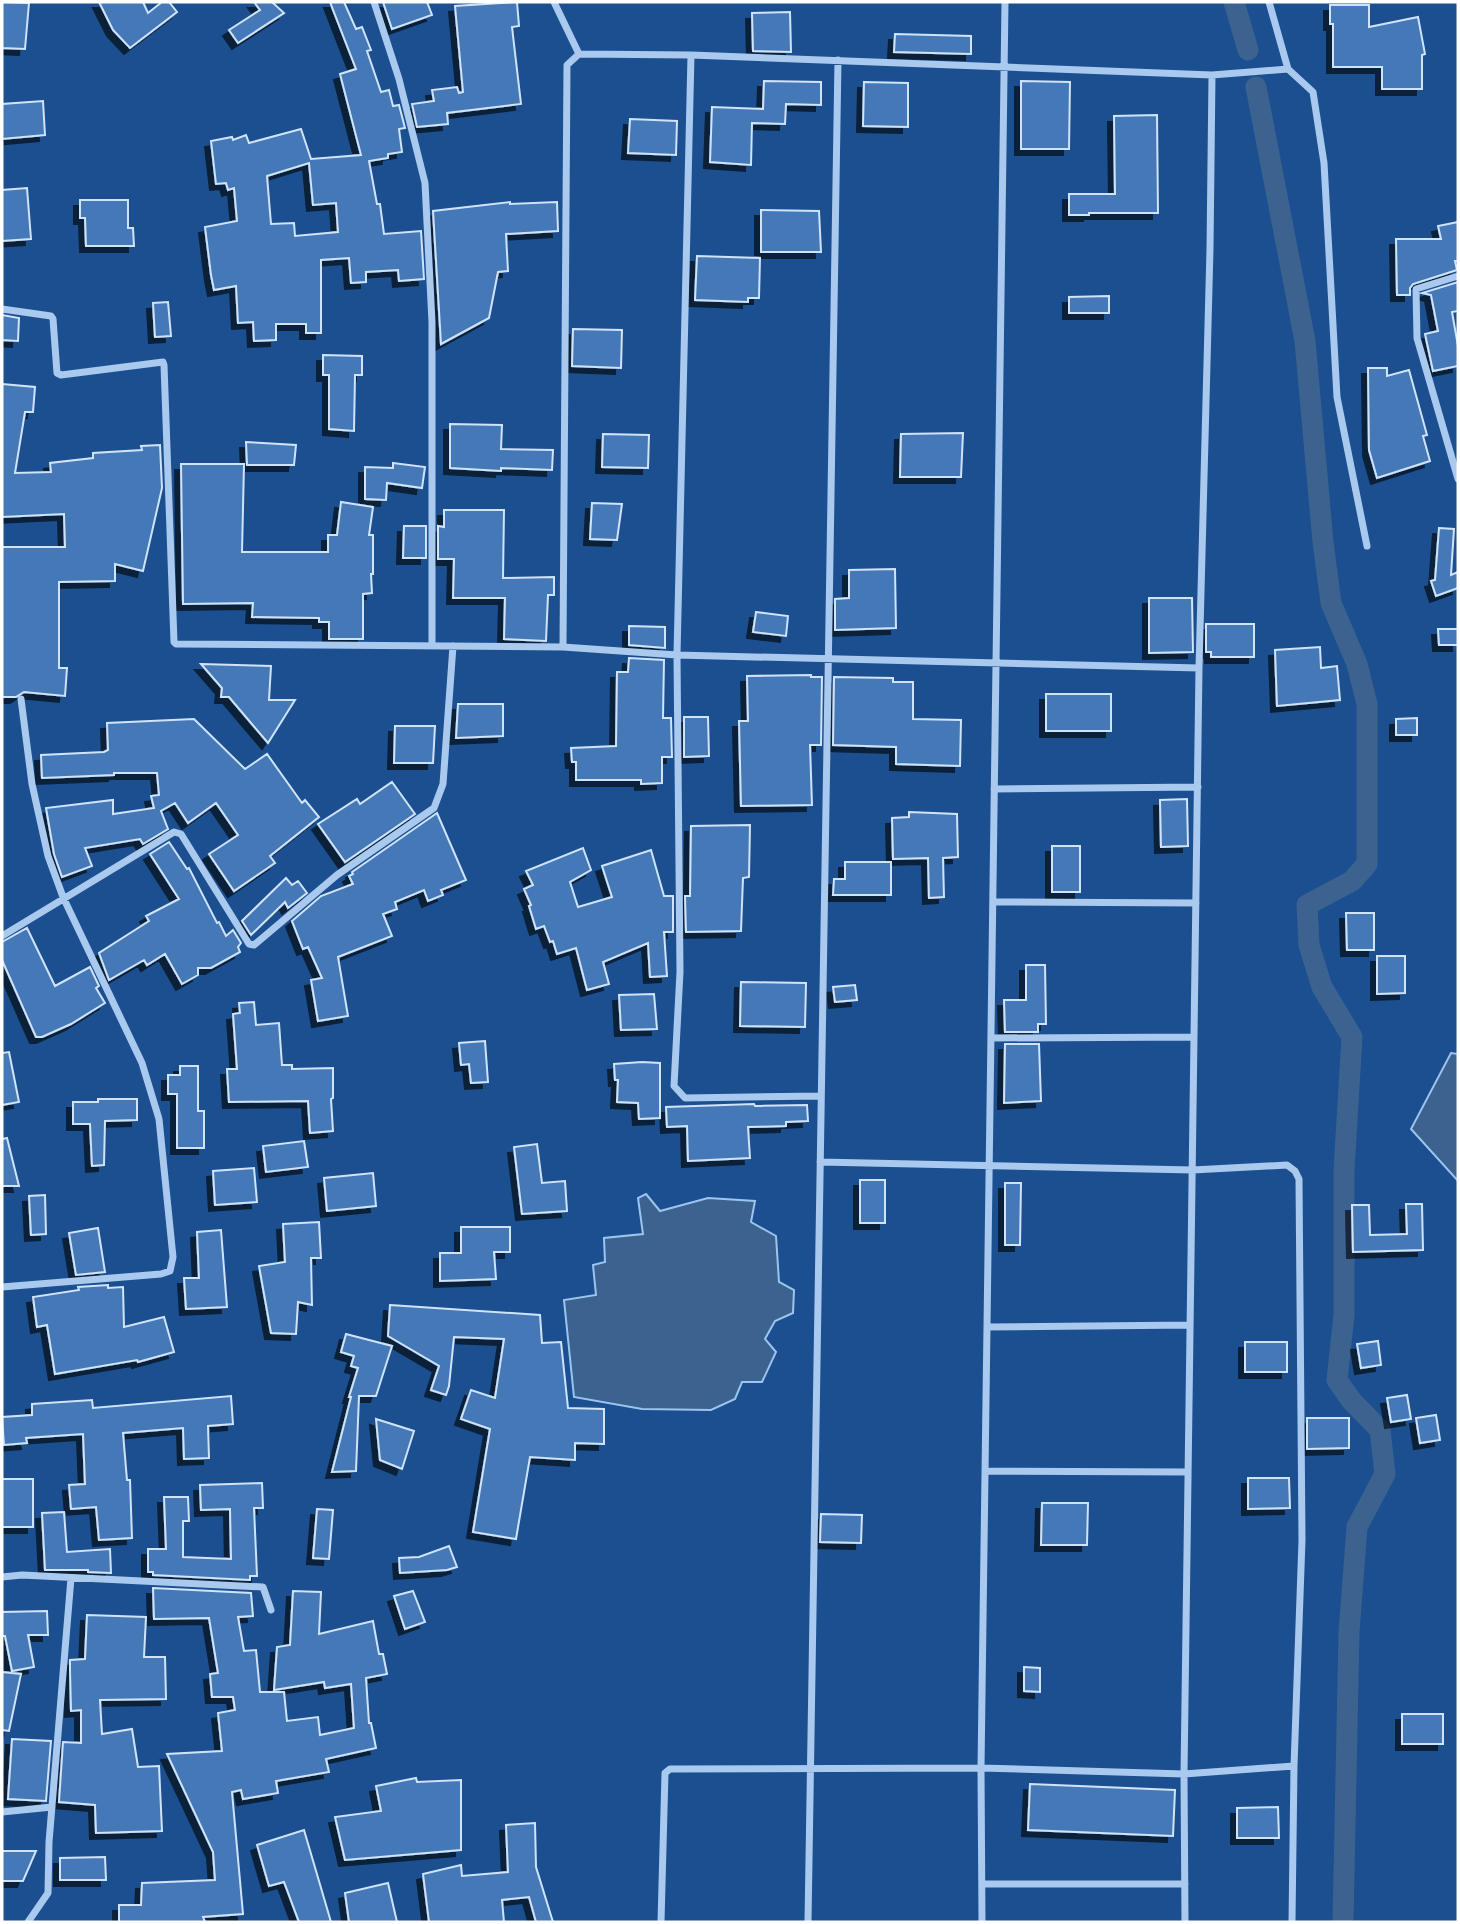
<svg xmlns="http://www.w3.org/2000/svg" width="1460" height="1924" viewBox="0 0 1460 1924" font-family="'Fira Sans',sans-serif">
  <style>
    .water { fill: #3c6290; stroke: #9cc4f0; stroke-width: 2 }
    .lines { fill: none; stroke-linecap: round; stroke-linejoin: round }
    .canal { stroke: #3c6290; stroke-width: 21 }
    .building { fill: #4478b7; stroke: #cfe3fa; stroke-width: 2; fill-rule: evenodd; filter: url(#shadow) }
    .street { stroke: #a9c9ee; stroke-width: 7 }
  </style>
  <defs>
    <filter id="shadow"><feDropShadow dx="-6" dy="6" stdDeviation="0" flood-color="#0009"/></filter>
  </defs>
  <rect width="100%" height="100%" fill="#1b4f8f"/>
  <path class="water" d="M1451 1053 1458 1054V1181L1411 1129Z
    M646 1194 660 1211 708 1198 755 1201 751 1222 776 1236 779 1282 794 1290 793 1313 775 1321 765 1339 776 1352 762 1382H742L735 1399 711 1410 642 1409 574 1397 564 1300 596 1295 593 1265 605 1262 604 1238 643 1234 638 1198Z"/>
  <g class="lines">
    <path class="canal" d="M1234 2 1248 50
      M1256 87 1305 341 1323 542 1331 603 1357 664 1367 704V864L1352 881 1307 905 1309 945 1322 987 1352 1037 1344 1170V1315L1337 1380 1351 1400 1380 1430 1385 1474 1357 1527 1349 1632 1343 1922"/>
  </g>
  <path class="building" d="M2 2 29 3 25 49 2 48Z
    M99 2H143L148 13 162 2H169L177 12 130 48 113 30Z
    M254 2H272L284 13 238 43 229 30 260 10Z
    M330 2H344L356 29 362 27 371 50 367 51 381 92 389 90 393 106 399 105 405 128 399 129 402 152 388 154V158L369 161 377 204H380L384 234 421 231 424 279 399 281 398 270 366 272V282L351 283 349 258 321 260V333H306V324H276V340L254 341 253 322 238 323 236 286 214 290 211 275 205 227 237 221 234 188 228 190 226 183 216 184 211 141 232 137 233 140 246 135 249 143 301 129 311 159 361 155 340 74 356 69ZM309 163 313 205 336 203 338 232 295 236 294 223 271 224 267 176Z
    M383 2H427L432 15 392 29Z
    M517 2 519 26 512 27 521 104 447 113 448 124 417 127 412 104 434 101 432 90 457 87 459 93 463 92 455 6Z
    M1330 5H1369V27L1418 17 1425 54 1422 55V89H1382V67H1333V24H1330Z
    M790 12 791 52 753 51 752 13Z
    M895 34 971 36V54L894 52Z
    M764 81 821 82V105L786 104 785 124 752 123 751 165 710 162 712 107 763 109Z
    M1021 81 1070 82 1069 149H1021Z
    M864 82 908 83V127L863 126Z
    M43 101 45 135 2 139V104Z
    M1157 115 1158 213H1089V215H1069V194H1115L1114 116Z
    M630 119 677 121 676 155 628 153Z
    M27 188 31 239 2 241V190Z
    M80 200H128V228H133L134 246H86L85 218H80Z
    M510 202V204L557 202 558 231 506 234 508 271 498 272 489 318 441 344 433 211Z
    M761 210 819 211 821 252H761Z
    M1458 222V261H1455L1457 270 1413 284 1410 288V295H1397L1396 239H1441L1438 226Z
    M697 256 760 258 759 298H748V302L695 300Z
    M1458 282V311L1452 312 1458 346V366L1433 371 1425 334 1438 331 1431 295 1422 293Z
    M1109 296V313H1069V297Z
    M168 302 171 336 155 337 153 303Z
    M2 315 19 318 18 341 2 340Z
    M573 329 622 330 621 368 572 366Z
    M323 355 362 356V375H355L354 431 329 429V375H323Z
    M1368 368H1387V376L1409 370 1427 435 1423 436 1430 461 1377 478 1369 450Z
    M2 384 35 387 33 412H25L15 473 51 472 50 463 93 458V453L142 450 141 446 160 445 162 488 143 571 115 564V581L59 582V668H67L65 696 24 692 16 697H2V547H65L64 514 2 517Z
    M450 424 502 425 501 449 553 450 552 470 501 468V471L450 468Z
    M963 433 961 477H900L901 434Z
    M603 434 649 435 648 468 602 467Z
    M246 442 296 445 294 465H247Z
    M393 463 425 467 422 488 387 483 386 500 365 499V467L393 468Z
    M181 464H244L242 552H328V535H337L341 502 373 507 369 535H373V574H371L372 593 363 594V639H329V622H319V618L252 617 253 603 183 604Z
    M592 503 622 504 617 540 590 539Z
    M444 510H504L503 578 554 577V595H548L546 641 504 639 505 598H453L454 559H438V526L444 527Z
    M404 526H426V558H403Z
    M1439 528 1454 529 1451 575 1458 572V588L1436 596 1431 581 1435 580Z
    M895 569 896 628 835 630V599L849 598V570Z
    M1149 598H1192L1193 652 1149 653Z
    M756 612 788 616 786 636 753 632Z
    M1206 624H1254V657H1211V652H1206Z
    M629 626 665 627V648L629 645Z
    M1438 629H1458V645H1439Z
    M1320 647 1321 668 1337 666 1340 700 1277 706 1275 650Z
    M629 658 664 660 663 718H671L672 757H662V783L641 784V780H576V762H572L571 748 616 746 617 672H628Z
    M201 664 271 666 269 700H295L268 743 229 697H221L222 688Z
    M811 675V677H822L821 745H810L812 805 741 806 739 721H748L747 676Z
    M834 677 893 678V682H913V719L961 720 960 766 896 764V747L833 745Z
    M1046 694H1111V731H1046Z
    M458 704H503V736L456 738Z
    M684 717H708L709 756 684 757Z
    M1417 718V735H1396V719Z
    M194 719 245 769 267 754 302 803 305 800 319 817 270 856 275 863 234 891 209 854 238 835 216 803 188 823 175 803 161 811 168 829 143 844 140 839 85 848 92 866 62 877 54 854 46 808 113 800V814L154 808 151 796 159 795 157 773H114V775L42 778 41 755 104 752 108 750 107 723Z
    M395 726H435L433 763H394Z
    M392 782 415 814 345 862 318 824 357 799 360 804Z
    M1187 799 1188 846 1161 847 1160 800Z
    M909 812 957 814 958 857 943 858 944 897 929 898 928 858 893 859 892 818 909 817Z
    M437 813 466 880 441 890 443 895 428 901 424 890 395 902 397 909 383 914 392 936 338 957 348 1016 318 1021 311 980 322 978 308 947 303 949 292 921 321 896 353 884 349 876 353 874 352 872Z
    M750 825 749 877 743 878 741 931 686 932 685 896H690L691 826Z
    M169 842 187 869 189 868 217 923 219 922 226 936 233 930 241 943 238 947 240 952 211 968H198V975L182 984 165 954 147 965 144 960 109 980 99 953 149 921 146 916 179 899 150 854Z
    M1052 846H1080V892H1052Z
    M583 848 591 870 570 882 578 907 612 897 602 866 651 850 664 896H673V932H664L667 976 650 977 648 943 603 962 609 984 587 990 576 948 557 954 553 941 550 942 544 926 536 929 529 906 531 905 524 889 533 885 526 871Z
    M845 862H891V895H833L834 879H845Z
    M286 878 292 885 298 881 307 893 288 908 285 902 251 935 242 921Z
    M1346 913H1374V950H1347Z
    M27 928 55 986 90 967 99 986 96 988 105 1003 71 1024 42 1037H36L2 960V942Z
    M1377 956H1405V993L1377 994Z
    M1026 965H1045L1046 1024H1038V1032H1005L1004 1000H1026Z
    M741 982 806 983 805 1027 740 1026Z
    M855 985 857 1000 835 1002 833 987Z
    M654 994 657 1029 621 1030 619 995Z
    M254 1002 256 1025 279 1023 282 1065H292V1069L333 1068V1098L331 1099 333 1131 310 1133 308 1101 229 1102 227 1069H237L233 1014 240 1013 239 1003Z
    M485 1041 488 1082 471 1083 469 1064 461 1065 459 1043Z
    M1005 1044H1039L1041 1101 1004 1103Z
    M9 1052 19 1102 2 1105V1053Z
    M642 1062 660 1063V1118L639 1119 638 1103 617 1102 618 1080H615L614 1064Z
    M180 1066H198V1111H204V1148H177V1094H168V1075H180Z
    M98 1099H137V1120L105 1121 104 1165 92 1166 90 1124H73V1102H98Z
    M754 1104 755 1106 807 1105 808 1121 786 1122V1126L748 1127 750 1158 688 1161 687 1126 667 1127 666 1107Z
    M7 1138 19 1186H2V1139Z
    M304 1141 308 1167 266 1172 263 1146Z
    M537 1144 542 1183 565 1181 567 1211 522 1214 514 1147Z
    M254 1168 257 1202 215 1205 213 1171Z
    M373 1173 376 1206 327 1211 324 1178Z
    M860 1180H885V1223H860Z
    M1005 1183H1021L1020 1245H1005Z
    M45 1195 46 1234 31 1235 29 1196Z
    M1406 1204H1422L1423 1250 1353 1252 1352 1205H1369L1370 1235 1407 1234Z
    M319 1222 321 1258H311L312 1305 298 1302 296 1334 271 1333 259 1266 285 1262 283 1224Z
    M461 1227H510V1252H494L496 1279 440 1281V1253H461Z
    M98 1228 105 1272 76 1275 69 1233Z
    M221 1230 227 1307 186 1309 184 1278H199L197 1232Z
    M108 1285V1288L123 1287 124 1327 164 1317 174 1352 138 1362 137 1360 55 1374 47 1325 37 1327 33 1297 79 1290 78 1287Z
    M390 1305 540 1315 542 1343 561 1342 568 1408 604 1409V1444L575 1443V1460L530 1457 516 1539 473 1532 490 1429 461 1419 471 1390 495 1398 504 1339 454 1337 449 1386 446 1395 431 1390 439 1366 388 1336Z
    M346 1334 392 1346 376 1396H359L356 1471 332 1472 351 1397H349L358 1368 351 1366 354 1356 341 1352Z
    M1378 1341 1381 1365 1361 1368 1357 1344Z
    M1245 1342H1287V1372H1245Z
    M1407 1395 1411 1419 1391 1422 1387 1398Z
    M231 1396 233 1424 208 1426 209 1458 184 1459 183 1428 123 1433 127 1480H130L132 1538 99 1540 96 1507 71 1509 69 1485 85 1484 83 1434 26 1438 27 1443 4 1445 2 1417 32 1415V1404L92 1400 93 1408Z
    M1436 1415 1440 1440 1420 1443 1416 1418Z
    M1307 1418H1349V1448L1307 1449Z
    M376 1419 414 1431 402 1469 380 1460Z
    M1248 1478H1289L1290 1508 1248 1509Z
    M2 1479H33V1527H2Z
    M262 1483 263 1508H254L257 1576H250V1580L153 1575V1572H148V1549H166L164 1497H188L189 1521H183V1557L231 1559 230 1509 201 1510 200 1485Z
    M1042 1503H1088L1087 1545H1041Z
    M317 1509 333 1510 329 1559 313 1558Z
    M64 1512 67 1552 110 1549 111 1573 88 1572V1570H45L42 1513Z
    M821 1514 862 1515 861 1543 820 1542Z
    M449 1546 457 1567 447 1570 400 1573 399 1558 419 1557Z
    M153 1588 251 1593 253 1616 238 1617 244 1651 256 1650 260 1692H284L287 1721 318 1717 320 1735 354 1728 351 1684 325 1688 324 1682 274 1690 277 1647 290 1645 293 1591 321 1592 319 1634 373 1621 379 1654H383L387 1674 366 1678 369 1723H371L376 1748 326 1759 329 1772 276 1781 278 1793 243 1799 241 1790 232 1792 243 1914 203 1917 205 1922H119V1905H141L142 1883 215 1880 213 1852 167 1754 222 1751 218 1713 235 1710 233 1697H212L210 1674 218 1673 209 1618 154 1619Z
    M413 1591 425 1622 405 1629 394 1596Z
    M47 1611 48 1635H28L34 1667 12 1671 5 1636H2V1612Z
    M87 1615 146 1617 144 1657H165L166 1699 100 1700 102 1734 132 1729 138 1767 159 1766 162 1831 96 1833 95 1805 59 1802 63 1742 81 1743V1710L71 1711 70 1670V1660L85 1659Z
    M1024 1667 1040 1668V1692L1024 1691Z
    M2 1672 21 1674 9 1731 2 1730Z
    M1402 1714H1443V1744H1402Z
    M12 1739 51 1741 46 1801 8 1799Z
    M416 1778 417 1782 461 1780V1850L345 1860 335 1817 381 1811 376 1786Z
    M1030 1784 1175 1790 1173 1836 1028 1830Z
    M1278 1807 1279 1838H1237V1808Z
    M535 1823 536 1867 553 1922H536L529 1897 502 1900 504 1922H429L423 1874 461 1865 462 1876 508 1872 506 1825Z
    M304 1830 331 1922H299L284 1882 269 1886 257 1845Z
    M2 1851H36L23 1881H2Z
    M105 1857 106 1880H60V1858Z
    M388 1883 397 1922H349L345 1893Z"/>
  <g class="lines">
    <path class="street" d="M374 2 399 79 425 183 432 322V646
      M554 2 579 54
      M1269 2 1288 69 1313 92 1324 163 1337 397 1367 546
      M691 55 677 655 680 972 674 1086 685 1098 821 1096
      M1458 276 1416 289 1417 338 1458 479
      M2 309 51 316 53 319 57 373 61 375 163 362 164 365 174 642 176 644 563 647 677 655 1199 668
      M563 647 567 65 579 54 691 55 1212 75 1288 69
      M994 789 1198 787
      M993 902 1196 903
      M2 936 174 832 181 834 249 944 254 945 337 875 434 808 443 784 453 646
      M991 1038 1194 1037
      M820 1162 1193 1170 1287 1165 1295 1171 1299 1179 1302 1540 1294 1766 1292 1922
      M2 1287 161 1274 170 1271 173 1257 159 1119 142 1063 63 897 48 856 32 784 21 699
      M987 1327 1190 1325
      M985 1471 1188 1472
      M2 1577 22 1575 263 1587 271 1610
      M2 1812 52 1807
      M982 1884H1185
      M28 1922 48 1893 49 1842 71 1578
      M661 1922 665 1773 670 1769 981 1768 1184 1774 1294 1766
      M808 1922 838 60
      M982 1922 981 1768 1005 2
      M1185 1922 1184 1774 1199 668 1210 249 1212 75"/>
  </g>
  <rect width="1460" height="1924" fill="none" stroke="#ffffff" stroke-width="7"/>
</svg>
